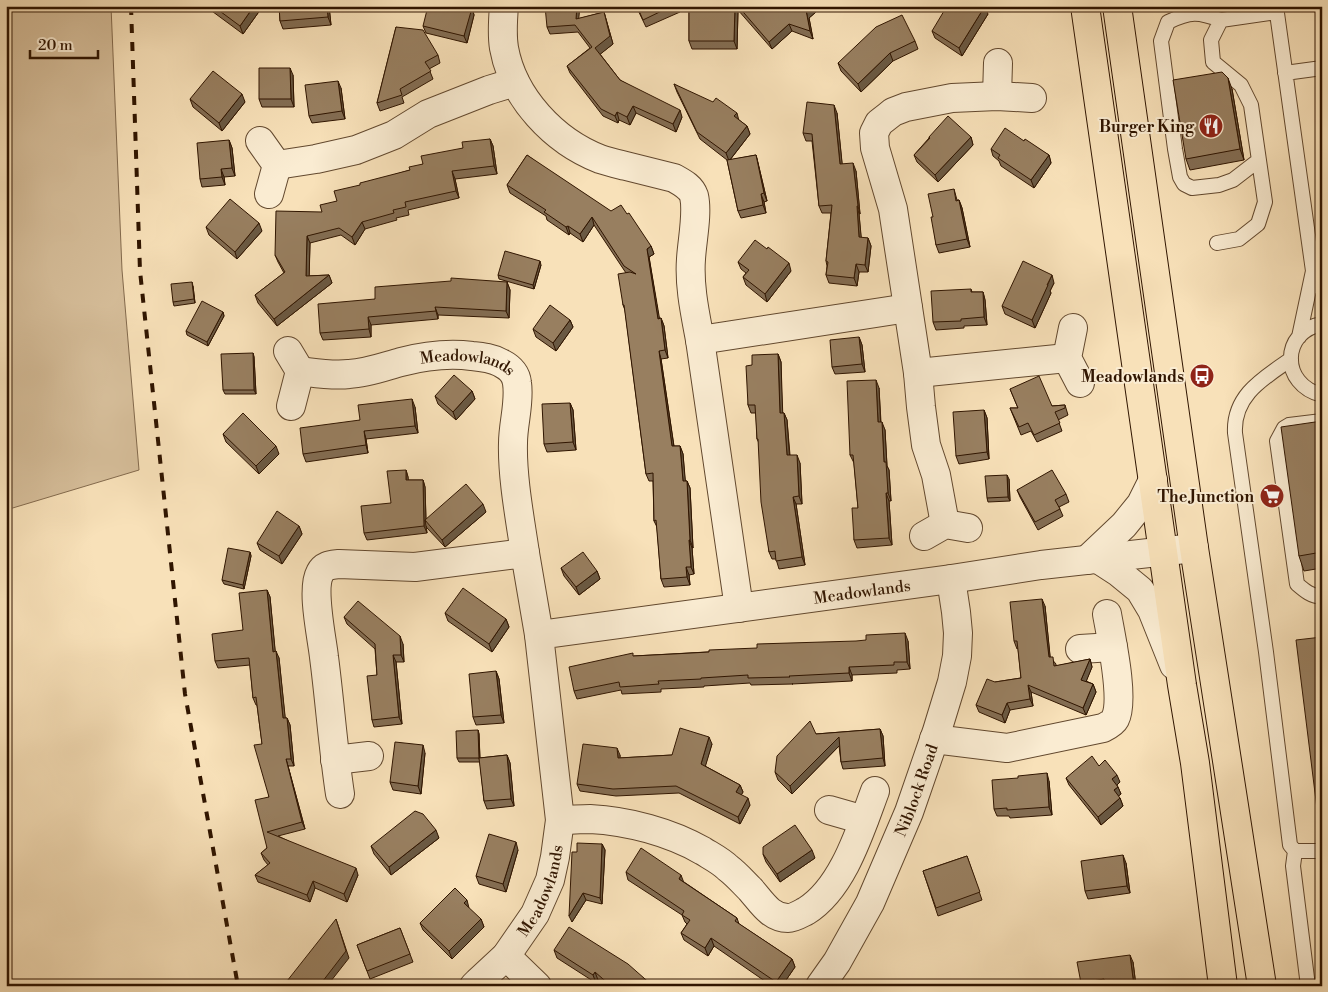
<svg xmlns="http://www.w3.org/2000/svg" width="1328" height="992" viewBox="0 0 1328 992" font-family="'Libre Bodoni',serif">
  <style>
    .green { fill: #d6be9a; stroke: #836a4d }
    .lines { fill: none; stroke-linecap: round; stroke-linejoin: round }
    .service-casing { stroke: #62482e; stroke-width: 16 }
    .minor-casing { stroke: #62482e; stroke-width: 30 }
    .trunk-casing { stroke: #301500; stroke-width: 30 }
    .service { stroke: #faecd2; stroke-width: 14 }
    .minor { stroke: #faecd2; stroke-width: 28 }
    .trunk { stroke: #f8e1b9; stroke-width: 28 }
    .rail { stroke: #301500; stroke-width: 4; stroke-dasharray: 9 9; stroke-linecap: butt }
    .wall { fill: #836d53; stroke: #301500 }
    .shaded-wall { fill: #6a5943; stroke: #301500 }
    .building { fill: #987f60; stroke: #301500 }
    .labels { text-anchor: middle; stroke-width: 4; stroke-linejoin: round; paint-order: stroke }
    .poi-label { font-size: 16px; font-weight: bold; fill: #301500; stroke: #faecd2; text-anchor: end }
    .street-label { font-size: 16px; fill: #301500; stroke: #faecd2 }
  </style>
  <rect width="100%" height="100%" fill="#f8e1b9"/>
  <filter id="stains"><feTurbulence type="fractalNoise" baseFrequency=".004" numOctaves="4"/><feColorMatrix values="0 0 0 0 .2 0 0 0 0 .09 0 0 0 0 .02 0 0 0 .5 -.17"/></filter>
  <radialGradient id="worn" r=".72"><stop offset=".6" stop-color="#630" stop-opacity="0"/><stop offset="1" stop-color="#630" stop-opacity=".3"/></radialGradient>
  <path class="green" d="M6 6H111L122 270 139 470 6 510Z"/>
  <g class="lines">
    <defs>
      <path id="service" d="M1276 6 1313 271 1322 290
        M1221 20C1198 12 1191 11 1168 22L1161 41 1175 149 1180 177 1184 184 1192 188 1219 185 1233 180 1259 160
        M1285 73 1322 68
        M1217 243 1239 239 1258 224 1265 202 1251 105 1241 85 1213 62 1211 40 1221 20 1277 12
        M1322 324C1281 331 1280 385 1322 395
        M1299 337 1313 271
        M1291 359C1264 378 1233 395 1235 433L1266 652 1290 845 1295 851H1322
        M1322 421 1289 425 1284 428 1277 441 1297 584C1305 591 1311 596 1322 597
        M1295 851 1293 866 1308 986"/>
      <g id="minor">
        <path d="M504 6C503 18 502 36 504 48 513 98 554 141 600 159 609 162 618 164 626 166 642 170 658 174 674 178 683 183 691 187 694 196 698 213 692 241 691 259 689 286 695 313 700 340L739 608"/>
        <path d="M997 96 998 63"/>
        <path d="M260 141 277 165 269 194"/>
        <path d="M277 165 316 159 356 150 394 135 428 114 489 90 515 82"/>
        <path d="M1073 328 1067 358 1080 383"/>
        <path d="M700 340 908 308"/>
        <path d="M288 351 300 371 291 406"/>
        <path id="s1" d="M300 371C316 373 332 376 349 374 367 373 383 367 401 362 424 356 448 353 472 356 483 357 492 358 501 363 509 367 516 373 517 383 520 403 513 423 513 443 512 477 520 519 525 553"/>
        <path d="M918 373 1067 358"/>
        <path d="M945 524 936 475 926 445 921 407 918 373 893 209 875 148 874 133 879 123 888 116 893 112 906 107 952 98 997 96 1032 98"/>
        <path d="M924 536 945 524 968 528"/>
        <path d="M1098 559 1118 572 1140 590 1152 610 1174 665"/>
        <path d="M1087 560 1124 525 1141 504 1153 480"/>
        <path d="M1080 649 1113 647"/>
        <path d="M934 739 1007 748 1103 728C1107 726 1113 723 1115 719 1125 700 1111 637 1107 614"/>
        <path d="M335 760 369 756"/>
        <path d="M340 794C333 748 330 703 324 657 322 638 311 589 320 573 324 565 331 565 339 564L415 567 525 553 539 635"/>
        <path d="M829 810 864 820"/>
        <path d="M560 820C570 820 580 819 590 819 628 821 670 832 703 851 711 856 721 861 728 868 736 874 743 882 750 889 761 901 770 918 788 918 794 918 800 914 806 911 843 888 860 831 875 791"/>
        <path d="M506 956 537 986"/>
        <path id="s2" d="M474 986 478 982 506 956 535 914 550 880 555 857 560 820 539 635 951 579 1041 565 1194 548"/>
        <path id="s3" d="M820 986 837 962 870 903 909 812 937 731 952 682 957 656 958 633 956 612 951 579"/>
      </g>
      <path id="trunk" d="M1085 6 1182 685 1195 763 1223 986
        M1117 6 1194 548 1262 986"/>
    </defs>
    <use href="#service" class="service-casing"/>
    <use href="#minor" class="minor-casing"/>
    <use href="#trunk" class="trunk-casing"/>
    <use href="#service" class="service"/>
    <use href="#minor" class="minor"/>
    <use href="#trunk" class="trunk"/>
    <path class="rail" d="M131 6 140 271 185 694 238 986"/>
  </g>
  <path class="wall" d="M205 6H263L243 34Z
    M279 6H329L331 25 283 29 280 21Z
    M636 6H678L680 12 646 27Z
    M689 6H736L738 10 737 49H692L689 41Z
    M737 6H814L816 12 809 18 813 39 792 31 772 49 738 10Z
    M472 8 474 15 467 43 426 33 423 26Z
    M604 12 613 44 600 54 620 80 682 117 676 132 636 113 630 125 619 120 618 123 603 116 570 73 567 66 590 48 578 32 550 34 547 27Z
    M988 14 962 56 935 38 932 31Z
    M396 27 438 55 440 63 429 69 433 79 402 97 404 103 380 111 377 103Z
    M915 41 918 49 893 61 861 92 841 71 838 63Z
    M293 75 294 107H262L259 99Z
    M674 84 739 120 747 126 750 134 730 160 756 155 758 163 767 201 764 202 766 213 741 218 738 211 727 160 700 139 677 92Z
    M341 88 345 119 312 123 309 116Z
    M1232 89 1244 160 1190 170 1186 159Z
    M190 99 245 102 222 131 193 107Z
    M837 113 842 164 856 171 860 214H859L861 238H868L871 246 868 272H859L857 286 829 283 826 275 827 266 826 261 831 213H822L819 206 812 141H806L803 133Z
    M929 137H971L973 145 938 182 917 162 914 155 929 138Z
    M490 139 493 146 497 174 455 179 459 198 408 210 409 215 396 218 397 220 365 229 355 245 341 235 310 243 309 276 329 275 332 283 277 326 258 303 255 295 284 273 278 262 275 255 322 212 337 201 360 185 410 170 423 164 463 148Z
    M229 140 232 148 235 176 224 177 225 185 202 187 200 179Z
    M1024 141 1049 155 1051 163 1034 188 1001 166 999 161 993 156 991 149Z
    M527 155 651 246 654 254 649 257 659 319 661 318 664 326 668 358 661 359 674 446H680L683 454 685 481H687L690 488 693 548H692L694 574 689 575 690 585 664 587 661 579 657 527 654 521 653 481H649L646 474 625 310 623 305 626 273 594 225 583 242 570 233 569 235 547 220 546 216 510 193 507 185Z
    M954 189 957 200H959L962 208 970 247 939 253 936 245 933 217Z
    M206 227 262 231 237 259 209 235Z
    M738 262 791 271 767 302 746 285 743 277 746 273 741 269Z
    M541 265 534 289 499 279 498 275Z
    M507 282 510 290 509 318 438 315V319L371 325V337L323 340 320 333 375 299Z
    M1054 283 1050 291 1051 293 1035 328 1005 314 1002 306Z
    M193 286 195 303 174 306 173 302Z
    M971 289 972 292H983L985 300 987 325 964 326V328L936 330 933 322Z
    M223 312 224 316 208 346 187 335 186 331Z
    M570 320 573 327 556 351 536 337 533 329Z
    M859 337 862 345 865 372 835 374 832 367Z
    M253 353 254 357 256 394H225L223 390Z
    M778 354 781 362 782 413H784L787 420 790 455 800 463 802 504H796L805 565 779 569 776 559H772L769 552 759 443 757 439 756 413H751L748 405 752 365Z
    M879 388 881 422 885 430 887 466 889 470 891 501H889L892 545 857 548 854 540 858 508 854 463 850 455Z
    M1010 389 1052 406 1065 405 1068 415 1058 420 1062 431 1037 442 1031 431 1021 435 1010 408H1018Z
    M472 391 475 399 456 420 438 404 435 396Z
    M570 403 573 410 576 450 547 452 544 444Z
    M415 407 418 433 366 439 368 453 306 462 303 454 360 420Z
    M984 410 987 418 989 459 959 464 956 456Z
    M1322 421V568L1304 571 1299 556Z
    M223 434 279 454 259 474 226 442Z
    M406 470 408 477V480H423L425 487 426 519 486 512 445 547 427 528 426 526 427 533 367 540 364 533 391 503Z
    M1009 479 1010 501 988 502 987 498Z
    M1017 490 1066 494 1069 502 1059 507 1063 516 1038 530 1020 497Z
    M299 526 302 534 282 564 260 550 257 543Z
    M250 552 251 556 244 589 224 584 222 580Z
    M561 568 597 571 600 579 579 595 564 576Z
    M267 590 270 597 275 651 279 658 285 718H287L290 725 294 766H288L305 829 278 836 358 875 347 902 315 888 310 902 258 882 255 875 268 865 264 860 261 853 267 848 269 797 257 705H256L253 698 250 665 218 668 215 661 243 630Z
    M1045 606 1050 657 1056 664V666L1090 659 1092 667 1086 681 1093 684 1096 692 1086 715 1031 692 1033 706 1010 710 1005 723 979 712 976 705 995 682 1021 678 1018 648 1017 649 1014 641Z
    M445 613 506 619 509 627 492 652 448 621Z
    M344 617 403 644 404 662H396L402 724 374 727 372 720 377 675 375 649 347 624Z
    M1322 637V822L1317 809Z
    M908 641 910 669 897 670V673L852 675V681L792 684H793L751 685 750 683 704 686V687L661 689V692L622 694 621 690 577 699 574 691 634 656Z
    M496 671 499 679 504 723 476 725 473 717Z
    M880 729 883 736 885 766 843 769 841 762 839 746 792 794 778 780 775 772 816 734Z
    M478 730 479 734 480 758 507 755 510 763 514 806 487 809 484 801 480 762H459L457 758Z
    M712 744 705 766 740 785 743 792 741 795 750 805 740 824 679 793 616 796 580 791 577 784 620 755V758L672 755Z
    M425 753 421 794 393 790 390 782Z
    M1099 766 1120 782 1117 785 1121 794 1118 796 1120 798 1123 806 1101 825 1069 785 1066 778Z
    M1049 781 1052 815 1010 818 1009 816H997L994 809Z
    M439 838 391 875 374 854 371 846Z
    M602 844 605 850 602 904 586 900 572 922 577 852Z
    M518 850 506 892 479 884 476 876Z
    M763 854 815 858 780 882 766 862Z
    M967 856 982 900 938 916 923 871Z
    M1126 863 1130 893 1088 899 1085 891Z
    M626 872 684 882 737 918 739 924 792 959 795 967 782 986H772L714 946 708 956 684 940 681 933 687 924 685 922 682 915 628 880Z
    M481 919 484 927 452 959 423 930 420 923Z
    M400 928 413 962 370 979 357 945Z
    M554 950 653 986H605L598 980 596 983 557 958Z
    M1133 962 1136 986H1082L1081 983Z"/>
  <path class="shaded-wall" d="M254 6H263L243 34 240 26Z
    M327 6H329L331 25 328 17Z
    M468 6H472V8L474 15 467 43 464 36Z
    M577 6H580L578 26 576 19Z
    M735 6H736L738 10 737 49 734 41Z
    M811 6H814L816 12 809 18 813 39 810 31 806 10Z
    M985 6 988 14 962 56 959 48Z
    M604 12 613 44 598 56 595 48Z
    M789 24 792 31 772 49 769 42Z
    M890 53 893 61 861 92 858 84Z
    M290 68 293 75 294 107 291 99Z
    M1228 78 1232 89 1244 160 1240 149Z
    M338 81 341 88 345 119 342 111Z
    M242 94 245 102 222 131 219 123Z
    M834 105 837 113 843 172 840 164Z
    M633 106 636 113 630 125 627 117Z
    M680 110 682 117 676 132 673 124Z
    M617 112 619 120 618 123 615 116Z
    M737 113 739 121 734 116Z
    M747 126 750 134 729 161 726 153Z
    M971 137 973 145 938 182 935 175Z
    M490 139 493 146 497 174 494 166Z
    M229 140 232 148 235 176 232 168Z
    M756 155 758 163 767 201 764 193Z
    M1049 155 1051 163 1034 188 1031 180Z
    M853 163 856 171 860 214 858 206Z
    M221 169 224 177 225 185 222 177Z
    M452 171 455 179 459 198 456 191Z
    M761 194 764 202 766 213 763 205Z
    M959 200 962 208 970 247 967 239Z
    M857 206 859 214 862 245 859 237Z
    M592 217 594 225 583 242 580 234Z
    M362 222 365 229 355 245 352 237Z
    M259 223 262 231 237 259 235 252Z
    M568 226 570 233 569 235 566 227Z
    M307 236 310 243 309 284 306 276Z
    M868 238 871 246 868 272 865 265Z
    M651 246 654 254 649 257 661 327 658 319 647 249Z
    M540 261 541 265 534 289 533 285Z
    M789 263 791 271 767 302 765 294Z
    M856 264 859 272 857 286 854 278Z
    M329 275 332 283 277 326 274 319Z
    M1052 275 1054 283 1050 291 1051 293 1035 328 1032 320Z
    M192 282 193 286 195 303 194 299Z
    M507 282 510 290 509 318 506 311Z
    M983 292 985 300 987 325 984 317Z
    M435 307 438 315V319Z
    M223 312 224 316 208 346 207 342Z
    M368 317 371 325V337L369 329Z
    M661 318 664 326 668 358 665 350Z
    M570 320 573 327 556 351 553 343Z
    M859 337 862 345 865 372 862 364Z
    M659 351 661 359 675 454 672 446Z
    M253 353 254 357 256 394 254 390Z
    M778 354 781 362 783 421 780 413Z
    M876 380 879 388 881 430 878 422Z
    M472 391 475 399 456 420 453 412Z
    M412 399 415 407 418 433 415 426Z
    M570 403 573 410 576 450 573 442Z
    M984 410 987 418 989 459 987 452Z
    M784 413 787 420 790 463 787 455Z
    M882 422 885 430 887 466 889 470 891 501 888 493 884 462Z
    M364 431 366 439 368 453 366 445Z
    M276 446 279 454 259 474 256 466Z
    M680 446 683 454 686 488 683 481Z
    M797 455 800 463 802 504 799 496Z
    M406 470 408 477 409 488 406 480Z
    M1007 475 1009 479 1010 501 1008 497Z
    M423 480 425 487 426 522 425 520 426 526 427 533 424 526Z
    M687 481 690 488 693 548 690 540Z
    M886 493 889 501 892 545 889 538Z
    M793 497 796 504 805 565 802 557Z
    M483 504 486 512 445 547 442 540Z
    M299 526 302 534 282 564 279 556Z
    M689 540 692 548 694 574 691 567Z
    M250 552 251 556 244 589 243 585Z
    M686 567 689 575 690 585 687 577Z
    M597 571 600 579 579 595 576 587Z
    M267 590 270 597 276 659 273 652Z
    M1042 599 1045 606 1051 665 1049 657Z
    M506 619 509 627 492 652 489 644Z
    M905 633 908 641 910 669 907 662Z
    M400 636 403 644 404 662 401 655Z
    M276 651 279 658 286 725 283 718Z
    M393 655 396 662 402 724 399 717Z
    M1090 659 1092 667 1084 687 1081 680Z
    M849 667 852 675V681L849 673Z
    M496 671 499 679 504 723 501 715Z
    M1093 684 1096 692 1086 715 1083 708Z
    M1028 685 1031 692 1033 706 1030 699Z
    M1007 703 1010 710 1005 723 1002 715Z
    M287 718 290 725 294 766 291 759Z
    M880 729 883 736 885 766 883 758Z
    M478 730 479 734 480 762 479 758Z
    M709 737 712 744 704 771 701 764Z
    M839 737 841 744 792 794 790 786Z
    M423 745 425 753 421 794 418 786Z
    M617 748 620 755V765L618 758Z
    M507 755 510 763 514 806 511 799Z
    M286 759 288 766 305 829 302 822Z
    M1047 773 1049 781 1052 815 1049 807Z
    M1117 775 1120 782 1115 787 1112 779Z
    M740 785 743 792 739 799 736 792Z
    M1118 787 1121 794 1116 798 1114 790Z
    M748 798 750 805 740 824 738 817Z
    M1120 798 1123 806 1101 825 1098 817Z
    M436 830 439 838 391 875 389 867Z
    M516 842 518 850 506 892 503 884Z
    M602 844 605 850 602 904 600 898Z
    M812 850 815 858 780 882 777 874Z
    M1123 855 1126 863 1130 893 1127 886Z
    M356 868 358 875 347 902 344 894Z
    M681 875 684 883 679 879Z
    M313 881 315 888 310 902 307 895Z
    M583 893 586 900 572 922 569 916Z
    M467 900 469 908 464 903Z
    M336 919 349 958 327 986H319Z
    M481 919 484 927 452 959 449 951Z
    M711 938 714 946 708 956 705 948Z
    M1130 955 1133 962 1136 986H1134Z
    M792 959 795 967 782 986H777L776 982Z
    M595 972 598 980 596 983 593 975Z"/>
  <path class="building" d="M213 6H254L240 26Z
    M279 6H327L328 17 280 21Z
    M428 6H468L472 8 464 36 423 26Z
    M545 6H577L576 19 604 12 610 36 595 48 620 80 680 110 673 124 633 106 627 117 617 112 615 116 601 109 567 66 592 47 575 25 547 27Z
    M637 6H672L643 20Z
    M689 6H735L734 41H689Z
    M738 6H811L806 10 810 31 789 24 769 42Z
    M947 6H985L959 48 932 31Z
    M902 15 915 41 890 53 858 84 838 63 876 27Z
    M396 27 423 30 438 55 425 62 431 71 400 89 402 95 377 103Z
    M259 68H290L291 99H259Z
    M213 71 242 94 219 123 190 99Z
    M1222 72 1228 78 1240 149 1186 159 1173 80Z
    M338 81 342 111 309 116 305 85Z
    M674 84 713 102 716 98 737 113 734 116 747 126 726 153 697 132Z
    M807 102 834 105 840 164 853 163 858 206H857L859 237 868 238 865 265 856 264 854 278 826 275 828 262 826 261 832 205 819 206 812 134 803 133Z
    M948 116 971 137 935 175 914 155 930 138 929 137Z
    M1005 128 1024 141 1025 139 1049 155 1031 180 998 158 1000 155 991 149Z
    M490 139 494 166 452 171 456 191 405 202 406 207 393 210 394 213 362 222 352 237 339 228 307 236 306 276 329 275 274 319 255 295 285 272 275 255 276 211 322 212 320 205 337 201 334 191 360 185V183L410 170 409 167 423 164 421 156 463 148 462 142Z
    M229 140 232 168 221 169 222 177 200 179 197 143Z
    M527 155 611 211 621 205 627 214 629 213 651 246 647 249 658 319 661 318 665 350 659 351 672 446H680L683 481H687L690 540H689L691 567H686L687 577 661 579 656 520 654 521 653 473 646 474 624 305H623L618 274 630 272 636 274 624 266 592 217 580 234 568 226 566 227 544 212 546 210 507 185Z
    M756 155 764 193 761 194 763 205 738 211 727 160Z
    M954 189 956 201 959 200 967 239 936 245 931 217H933L928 194Z
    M230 199 259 223 235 252 206 227Z
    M755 240 767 249 768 247 789 263 765 294 743 277 749 270 738 262Z
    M505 251 540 261 533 285 498 275Z
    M1023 261 1052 275 1047 285H1048L1032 320 1002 306Z
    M451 278 507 282 506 311 435 307 436 311 368 317 369 329 320 333 318 304 375 299V287L451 281Z
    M192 282 194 299 173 302 171 284Z
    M971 289V292H983L984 317 961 319V321L933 322 931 291Z
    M202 301 223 312 207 342 186 331Z
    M550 305 570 320 553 343 533 329Z
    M859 337 862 364 832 367 830 340Z
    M253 353 254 390H223L221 354Z
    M778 354 780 413H784L787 455H797L799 496 793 497 802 557 776 561 775 551 769 552 761 502 758 439H757L755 405H748L746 366 752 365V355Z
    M454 375 472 391 453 412 435 396Z
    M1039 376 1052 406 1065 405V408L1055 412 1060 423 1034 435 1028 423 1019 427 1010 408H1018L1010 389Z
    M876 380 878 422H882L884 462H886L888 493H886L889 538 854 540 852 508H858L853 455H850L847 381Z
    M412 399 415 426 364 431 366 445 303 454 300 428 360 420 358 405Z
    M570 403 573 442 544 444 542 404Z
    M984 410 987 452 956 456 953 412Z
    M243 413 276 446 256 466 223 434Z
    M1322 421V552L1299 556 1281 427Z
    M406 470V480H423L424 526 364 533 361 506 391 503 387 471Z
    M1052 470 1066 494 1055 500 1060 509 1035 522 1017 490Z
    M1007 475 1008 497 987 498 985 476Z
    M466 484 483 504 442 540 425 520Z
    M277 511 299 526 279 556 257 543Z
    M228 548 250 552 243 585 222 580Z
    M583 552 597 571 576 587 561 568Z
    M463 588 506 619 489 644 445 613Z
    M267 590 273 652 276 651 283 718H287L291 759H286L302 822 267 832 356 868 344 894 313 881 307 895 255 875 270 863 261 853 267 848 255 800 269 797 254 745 262 744 256 697 253 698 249 658 215 661 212 634 243 630 239 593Z
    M1042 599 1049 657H1053L1054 666 1090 659 1081 680 1093 684 1083 708 1028 685 1030 699 1007 703 1002 715 976 705 987 679 995 682 1021 678 1017 641H1014L1010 602Z
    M358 601 400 636 401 655H393L399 717 372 720 367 676 377 675 375 644 344 617Z
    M905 633 907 662H894V665L849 667V673L789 676 790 677 748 678V675L701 678V679L658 681 659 684 620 687 619 682 574 691 569 667 633 653V656L673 654 709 652V650L757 648V644L856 641 866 640V635Z
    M1322 637V809H1317L1296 640Z
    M496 671 501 715 473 717 469 674Z
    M810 721 816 734 880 729 883 758 841 762 839 737 790 786 775 772 777 756Z
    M680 728 709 737 701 764 740 785 736 792 748 798 738 817 676 786 613 789 577 784 583 744 617 748 618 758 672 755Z
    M478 730 479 758H457L456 731Z
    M395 742 423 745 418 786 390 782Z
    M507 755 511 799 484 801 479 758Z
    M1092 756 1099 766 1105 760 1117 775 1112 779 1118 787 1114 790 1120 798 1098 817 1066 778Z
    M1047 773 1049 807 1007 810V808L994 809 992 780 1018 778V776Z
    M415 811 423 814 436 830 389 867 371 846Z
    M795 825 812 850 777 874 763 854V847Z
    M489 834 516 842 503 884 476 876Z
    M577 843 602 844 600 898 583 893 569 916 572 852H577Z
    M641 848 681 875 679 879 737 918 735 921 792 959 776 982 711 938 705 948 681 933 690 920 682 915 684 911 626 872Z
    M1123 855 1127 886 1085 891 1081 861Z
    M967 856 980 892 936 908 923 871Z
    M455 888 467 900 464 903 481 919 449 951 420 923Z
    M336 919 346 951 319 986H292L287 981Z
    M569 927 628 964 653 986H611L595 972 593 975 554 950Z
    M400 928 410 954 367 971 357 945Z
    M1130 955 1134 986H1105L1104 979 1081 983 1077 962Z"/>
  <defs>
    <symbol id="restaurant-disc" viewBox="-11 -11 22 22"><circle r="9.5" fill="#8f2418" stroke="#faecd2"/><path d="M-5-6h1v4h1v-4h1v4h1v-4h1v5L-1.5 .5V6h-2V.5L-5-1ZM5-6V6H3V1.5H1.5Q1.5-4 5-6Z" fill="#fff"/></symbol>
    <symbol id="bus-disc" viewBox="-11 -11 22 22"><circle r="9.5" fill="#8f2418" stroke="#faecd2"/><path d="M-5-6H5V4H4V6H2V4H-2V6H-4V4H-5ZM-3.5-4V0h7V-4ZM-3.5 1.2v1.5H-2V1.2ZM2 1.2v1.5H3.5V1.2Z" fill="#fff"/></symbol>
    <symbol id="supermarket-disc" viewBox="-11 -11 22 22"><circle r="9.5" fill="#8f2418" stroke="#faecd2"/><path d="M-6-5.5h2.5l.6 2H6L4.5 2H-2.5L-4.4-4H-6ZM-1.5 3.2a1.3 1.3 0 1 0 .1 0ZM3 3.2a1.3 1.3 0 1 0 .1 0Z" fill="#fff"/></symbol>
  </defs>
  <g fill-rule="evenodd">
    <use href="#restaurant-disc" x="1197" y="112" width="28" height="28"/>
    <use href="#bus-disc" x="1188" y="362" width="28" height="28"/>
    <use href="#supermarket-disc" x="1258" y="482" width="28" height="28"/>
  </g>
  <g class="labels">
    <g class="poi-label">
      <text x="1194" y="132">Burger King</text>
      <text x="1184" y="382">Meadowlands</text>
      <text x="1254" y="502">The Junction</text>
    </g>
    <g class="street-label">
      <text dy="6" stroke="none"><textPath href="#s1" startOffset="171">Meadowlands</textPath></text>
      <text dy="6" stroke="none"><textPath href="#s2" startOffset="705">Meadowlands</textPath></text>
      <text dy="6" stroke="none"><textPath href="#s3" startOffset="219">Niblock Road</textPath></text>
      <text dy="6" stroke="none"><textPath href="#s2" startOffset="119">Meadowlands</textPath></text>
    </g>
  </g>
  <rect width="1328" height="992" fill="none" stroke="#f8e1b9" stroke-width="25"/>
  <rect x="8" y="8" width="1313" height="977" fill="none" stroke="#301500" stroke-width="2.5"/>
  <rect x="12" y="12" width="1303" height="967" fill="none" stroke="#301500"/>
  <path d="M30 50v8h68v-8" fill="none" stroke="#301500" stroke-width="2.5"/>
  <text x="38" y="50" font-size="15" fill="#301500" stroke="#faecd2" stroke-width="4" paint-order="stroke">20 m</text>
  <rect width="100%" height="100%" filter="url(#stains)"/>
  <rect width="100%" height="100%" fill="url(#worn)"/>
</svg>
